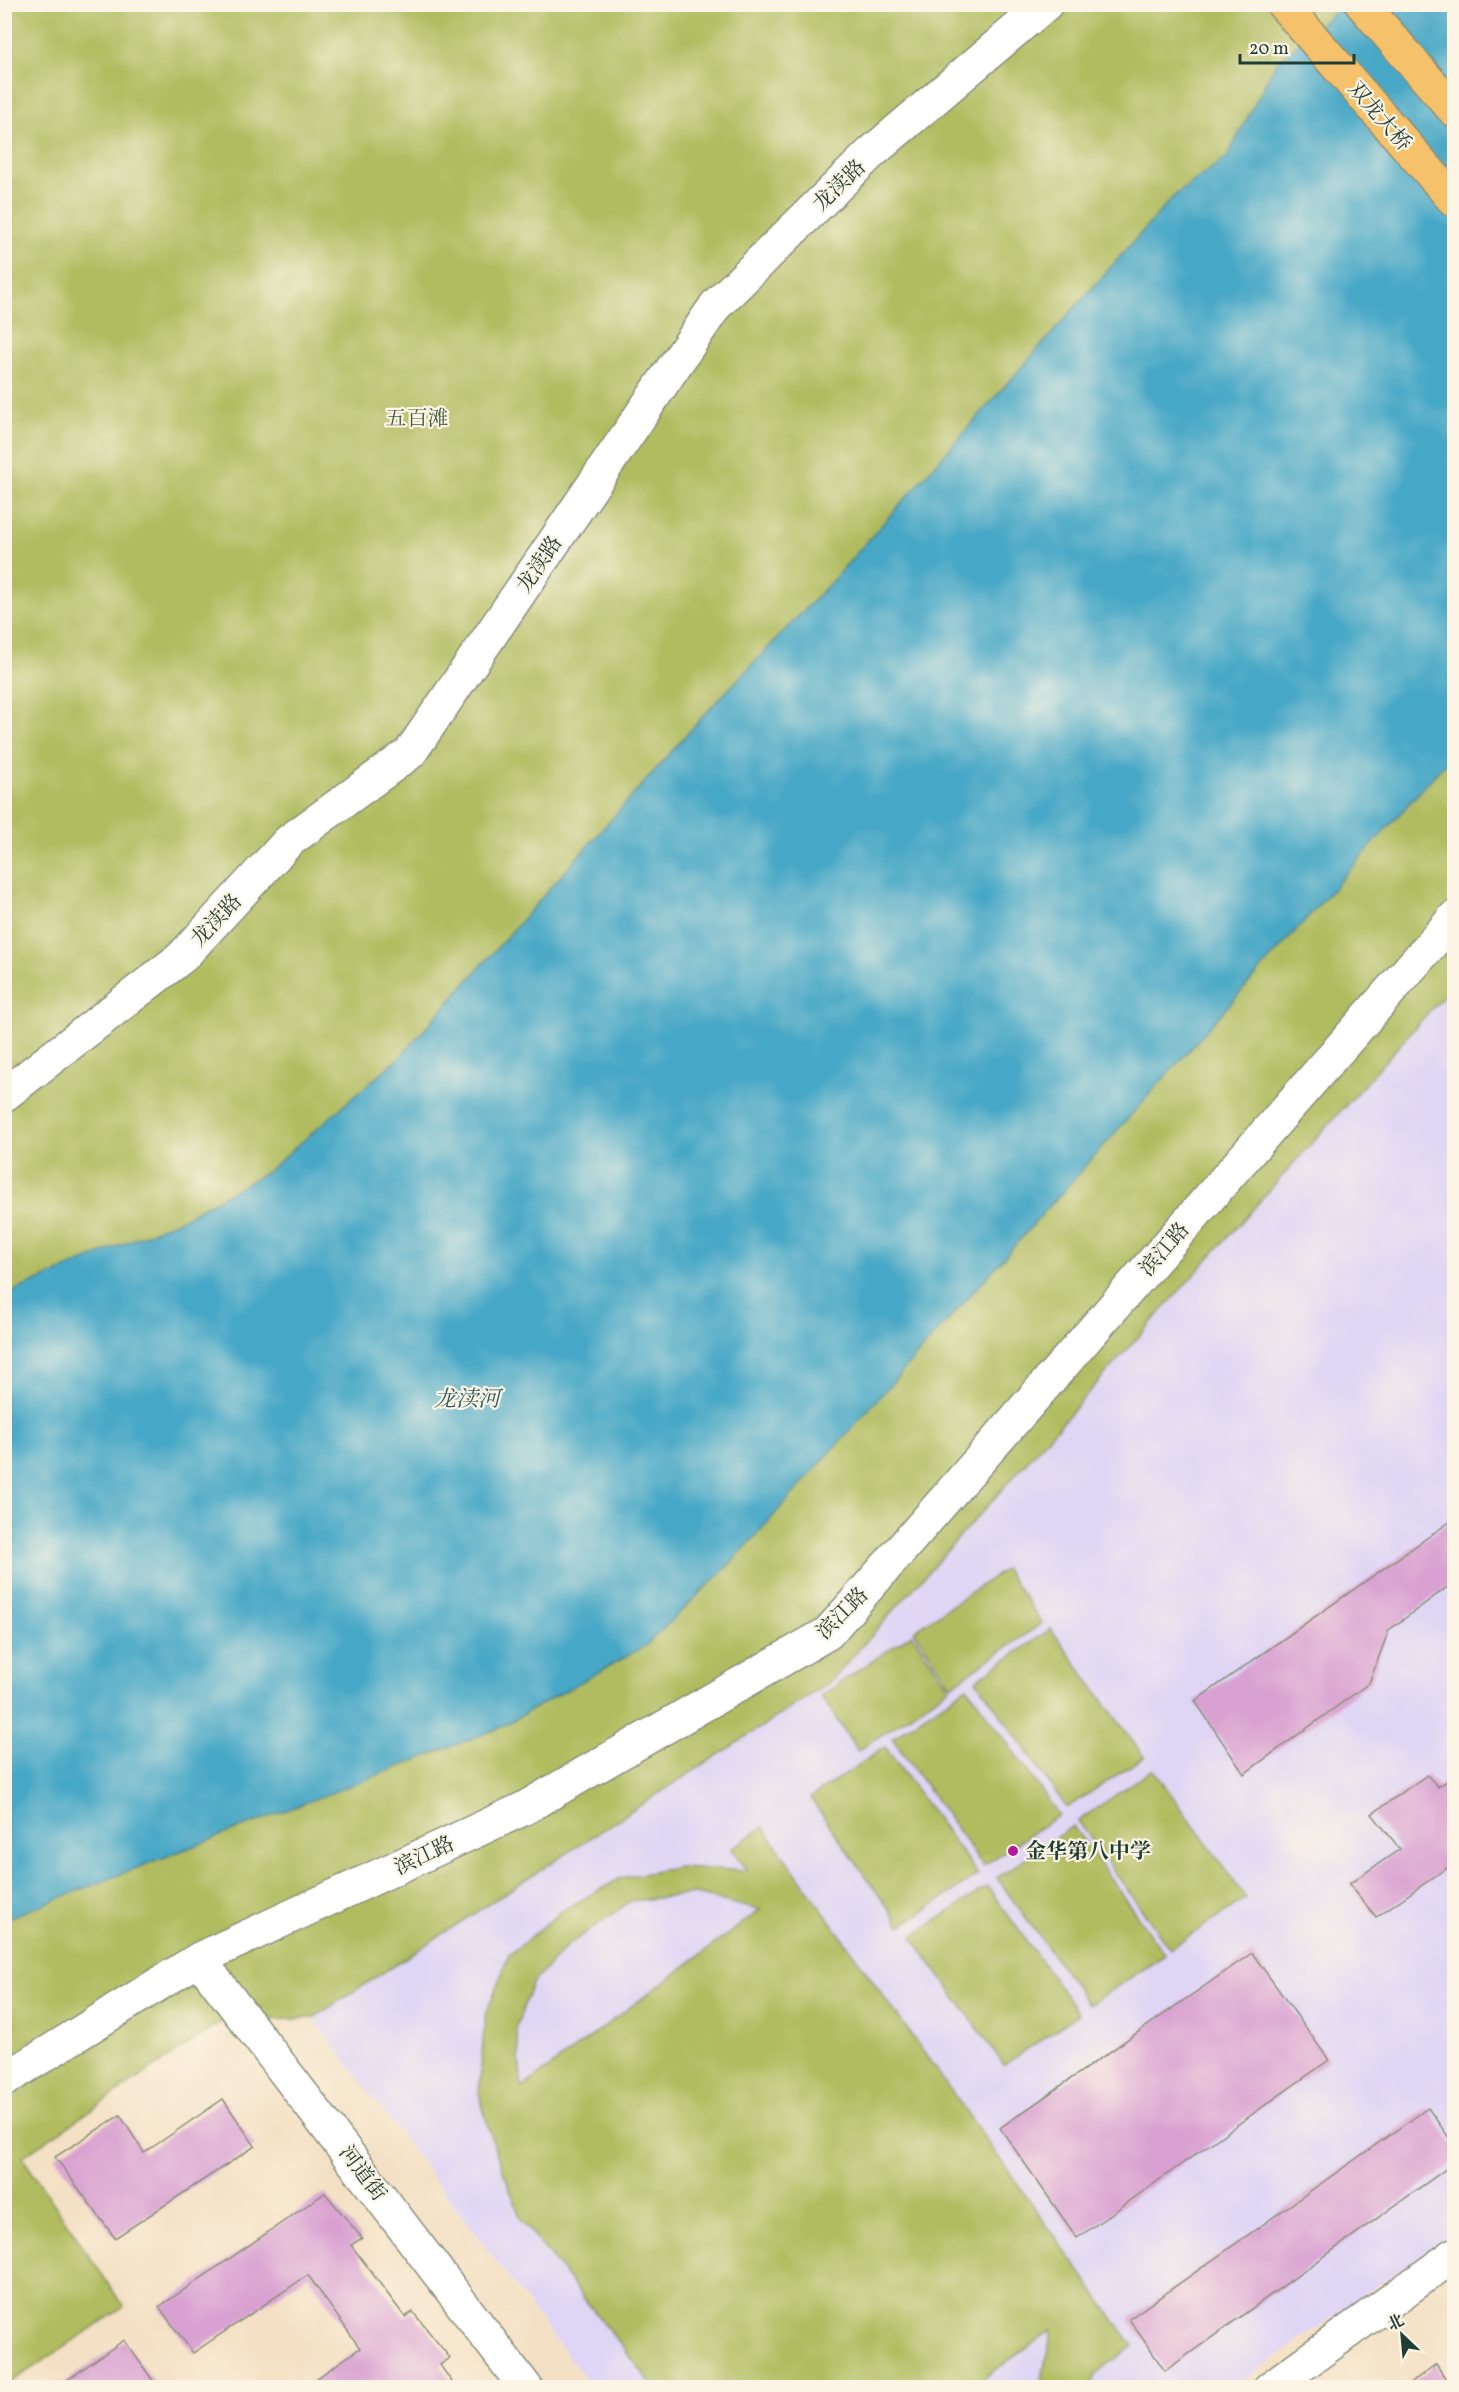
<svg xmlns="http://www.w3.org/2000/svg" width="1459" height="2392" viewBox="0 0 1459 2392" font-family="Vollkorn,'Noto Serif SC',serif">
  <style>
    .built { fill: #dfd5f5 }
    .green { fill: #b0bc5e; stroke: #687c49; stroke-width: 1.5; fill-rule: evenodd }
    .water { fill: #47a7c6; stroke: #33727d; stroke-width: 1.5 }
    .building { fill: #d9a1d2 }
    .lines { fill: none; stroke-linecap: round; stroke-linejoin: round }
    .minor-casing { stroke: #8a8f7c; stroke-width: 36 }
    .major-casing { stroke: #8a8f7c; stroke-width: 36 }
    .minor { stroke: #fff; stroke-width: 33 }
    .major { stroke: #f5c16b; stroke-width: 33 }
    .poi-dot { fill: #b5179e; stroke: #fcf5e5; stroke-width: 2 }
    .labels { text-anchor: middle; stroke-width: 4.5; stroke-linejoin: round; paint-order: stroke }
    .street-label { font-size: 21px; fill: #1f3d34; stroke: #fcf5e5 }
    .park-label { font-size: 21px; fill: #435d3e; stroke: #fcf5e5 }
    .poi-label { font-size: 21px; font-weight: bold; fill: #1f3d34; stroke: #fcf5e5; text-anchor: start }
    .water-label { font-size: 22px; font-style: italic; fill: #2b5d60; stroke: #fcf5e5 }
  </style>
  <rect width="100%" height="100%" fill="#fcf5e5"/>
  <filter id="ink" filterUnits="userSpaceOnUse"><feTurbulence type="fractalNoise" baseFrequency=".0167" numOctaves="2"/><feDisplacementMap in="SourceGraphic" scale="12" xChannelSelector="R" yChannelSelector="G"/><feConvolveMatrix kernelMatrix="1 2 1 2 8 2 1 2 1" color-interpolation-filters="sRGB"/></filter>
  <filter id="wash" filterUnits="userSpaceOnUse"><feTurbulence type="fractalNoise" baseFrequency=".008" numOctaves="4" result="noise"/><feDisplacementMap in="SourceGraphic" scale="24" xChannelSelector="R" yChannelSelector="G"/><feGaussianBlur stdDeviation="1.35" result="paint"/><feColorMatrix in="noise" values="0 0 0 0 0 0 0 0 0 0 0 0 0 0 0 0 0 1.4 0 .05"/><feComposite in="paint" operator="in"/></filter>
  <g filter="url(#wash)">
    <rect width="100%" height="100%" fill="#f4e1c5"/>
    <path class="built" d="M1454 984V2232L1233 2387H591L313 2018 829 1683Z"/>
    <path class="green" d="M5 5H1343L1276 63 1227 157 1174 196 832 581 704 715 402 1055 267 1172 184 1218 5 1295Z
      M1454 753V984L829 1683 313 2018 221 2022 22 2157 124 2307 5 2386V1919L499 1728 645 1646 734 1560Z
      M1005 1569 1042 1623 951 1686 914 1631Z
      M1051 1629 1144 1757 1067 1808 976 1680Z
      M912 1634 949 1688 858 1751 821 1696Z
      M967 1687 1059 1815 983 1866 892 1738Z
      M885 1747 978 1875 901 1926 810 1798Z
      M1153 1769 1246 1898 1170 1949 1078 1821Z
      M1073 1826 1165 1955 1089 2005 997 1878Z
      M763 1827 1133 2346 1096 2373 1091 2387H1040L1052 2330 971 2387H654L521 2219 493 2144 479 2093 485 2017 509 1955 563 1910 621 1878 680 1867 747 1871 731 1849ZM695 1894 760 1910 522 2088 516 2027 532 1984 567 1946 631 1901Z
      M987 1886 1079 2014 1004 2065 912 1937Z"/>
    <path class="water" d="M1343 5H1454V753L734 1560 645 1646 499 1728 5 1919V1295L184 1218 267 1172 402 1055 704 715 832 581 1174 196 1227 157 1276 63Z"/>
    <g id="blocks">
      <path class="building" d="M1454 1519V1582L1389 1630 1369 1683 1244 1774 1195 1701Z
        M1427 1775 1438 1787 1454 1776V1863L1376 1917 1349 1884 1400 1849 1372 1814Z
        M1252 1953 1329 2060 1077 2238 1000 2128Z
        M223 2099 255 2146 115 2238 55 2157 120 2115 144 2153Z
        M1428 2108 1454 2145V2163L1165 2371 1129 2319Z
        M325 2193 362 2238 351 2245 405 2317 413 2312 450 2358 440 2365 456 2388H303L360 2348 308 2275 193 2353 159 2307Z
        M124 2340 154 2382 147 2388H56Z
        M1436 2364 1452 2388H1404Z"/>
    </g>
  </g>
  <g filter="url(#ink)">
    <use href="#blocks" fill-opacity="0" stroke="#8a8f7c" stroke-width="1.5"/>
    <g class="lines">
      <defs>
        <path id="minor" d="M4 1095 182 957 289 841 410 753 716 305 871 153 1046 4
          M199 1959 526 2388
          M4 2080 199 1959 523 1809 828 1633 1454 918
          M1270 2388 1454 2255"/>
        <path id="major" d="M1283 4 1454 200
          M1362 4 1454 110"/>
      </defs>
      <use href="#minor" class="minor-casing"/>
      <use href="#major" class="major-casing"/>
      <use href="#minor" class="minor"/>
      <use href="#major" class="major"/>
    </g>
  </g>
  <circle class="poi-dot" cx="1013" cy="1851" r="6"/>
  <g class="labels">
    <g class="street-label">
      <text transform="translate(1380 116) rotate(49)" y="7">双龙大桥</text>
      <text transform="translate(839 185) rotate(-44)" y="7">龙渎路</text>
      <text transform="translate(539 564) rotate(-56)" y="7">龙渎路</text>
      <text transform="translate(216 920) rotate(-47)" y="7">龙渎路</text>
      <text transform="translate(1164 1249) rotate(-49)" y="7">滨江路</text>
      <text transform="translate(842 1613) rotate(-45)" y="7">滨江路</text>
      <text transform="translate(424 1855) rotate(-25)" y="7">滨江路</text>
      <text transform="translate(363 2173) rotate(53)" y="7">河道街</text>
    </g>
    <g class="park-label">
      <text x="417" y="425">五百滩</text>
    </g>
    <g class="poi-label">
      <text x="1025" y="1858">金华第八中学</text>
    </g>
    <g class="water-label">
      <text x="467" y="1406">龙渎河</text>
    </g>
  </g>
  <rect width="1459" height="2392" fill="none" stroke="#fcf5e5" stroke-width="24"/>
  <g transform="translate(1402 2335) rotate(334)" stroke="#fcf5e5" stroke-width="4.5" paint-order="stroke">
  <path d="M0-4.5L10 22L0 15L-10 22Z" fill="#1f3d34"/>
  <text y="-9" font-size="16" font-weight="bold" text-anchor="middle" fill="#1f3d34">北</text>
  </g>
  <path d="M1240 54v9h114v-9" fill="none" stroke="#1f3d34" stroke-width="3"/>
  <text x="1249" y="54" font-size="18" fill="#1f3d34" stroke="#fcf5e5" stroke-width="4.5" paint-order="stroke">20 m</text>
</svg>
